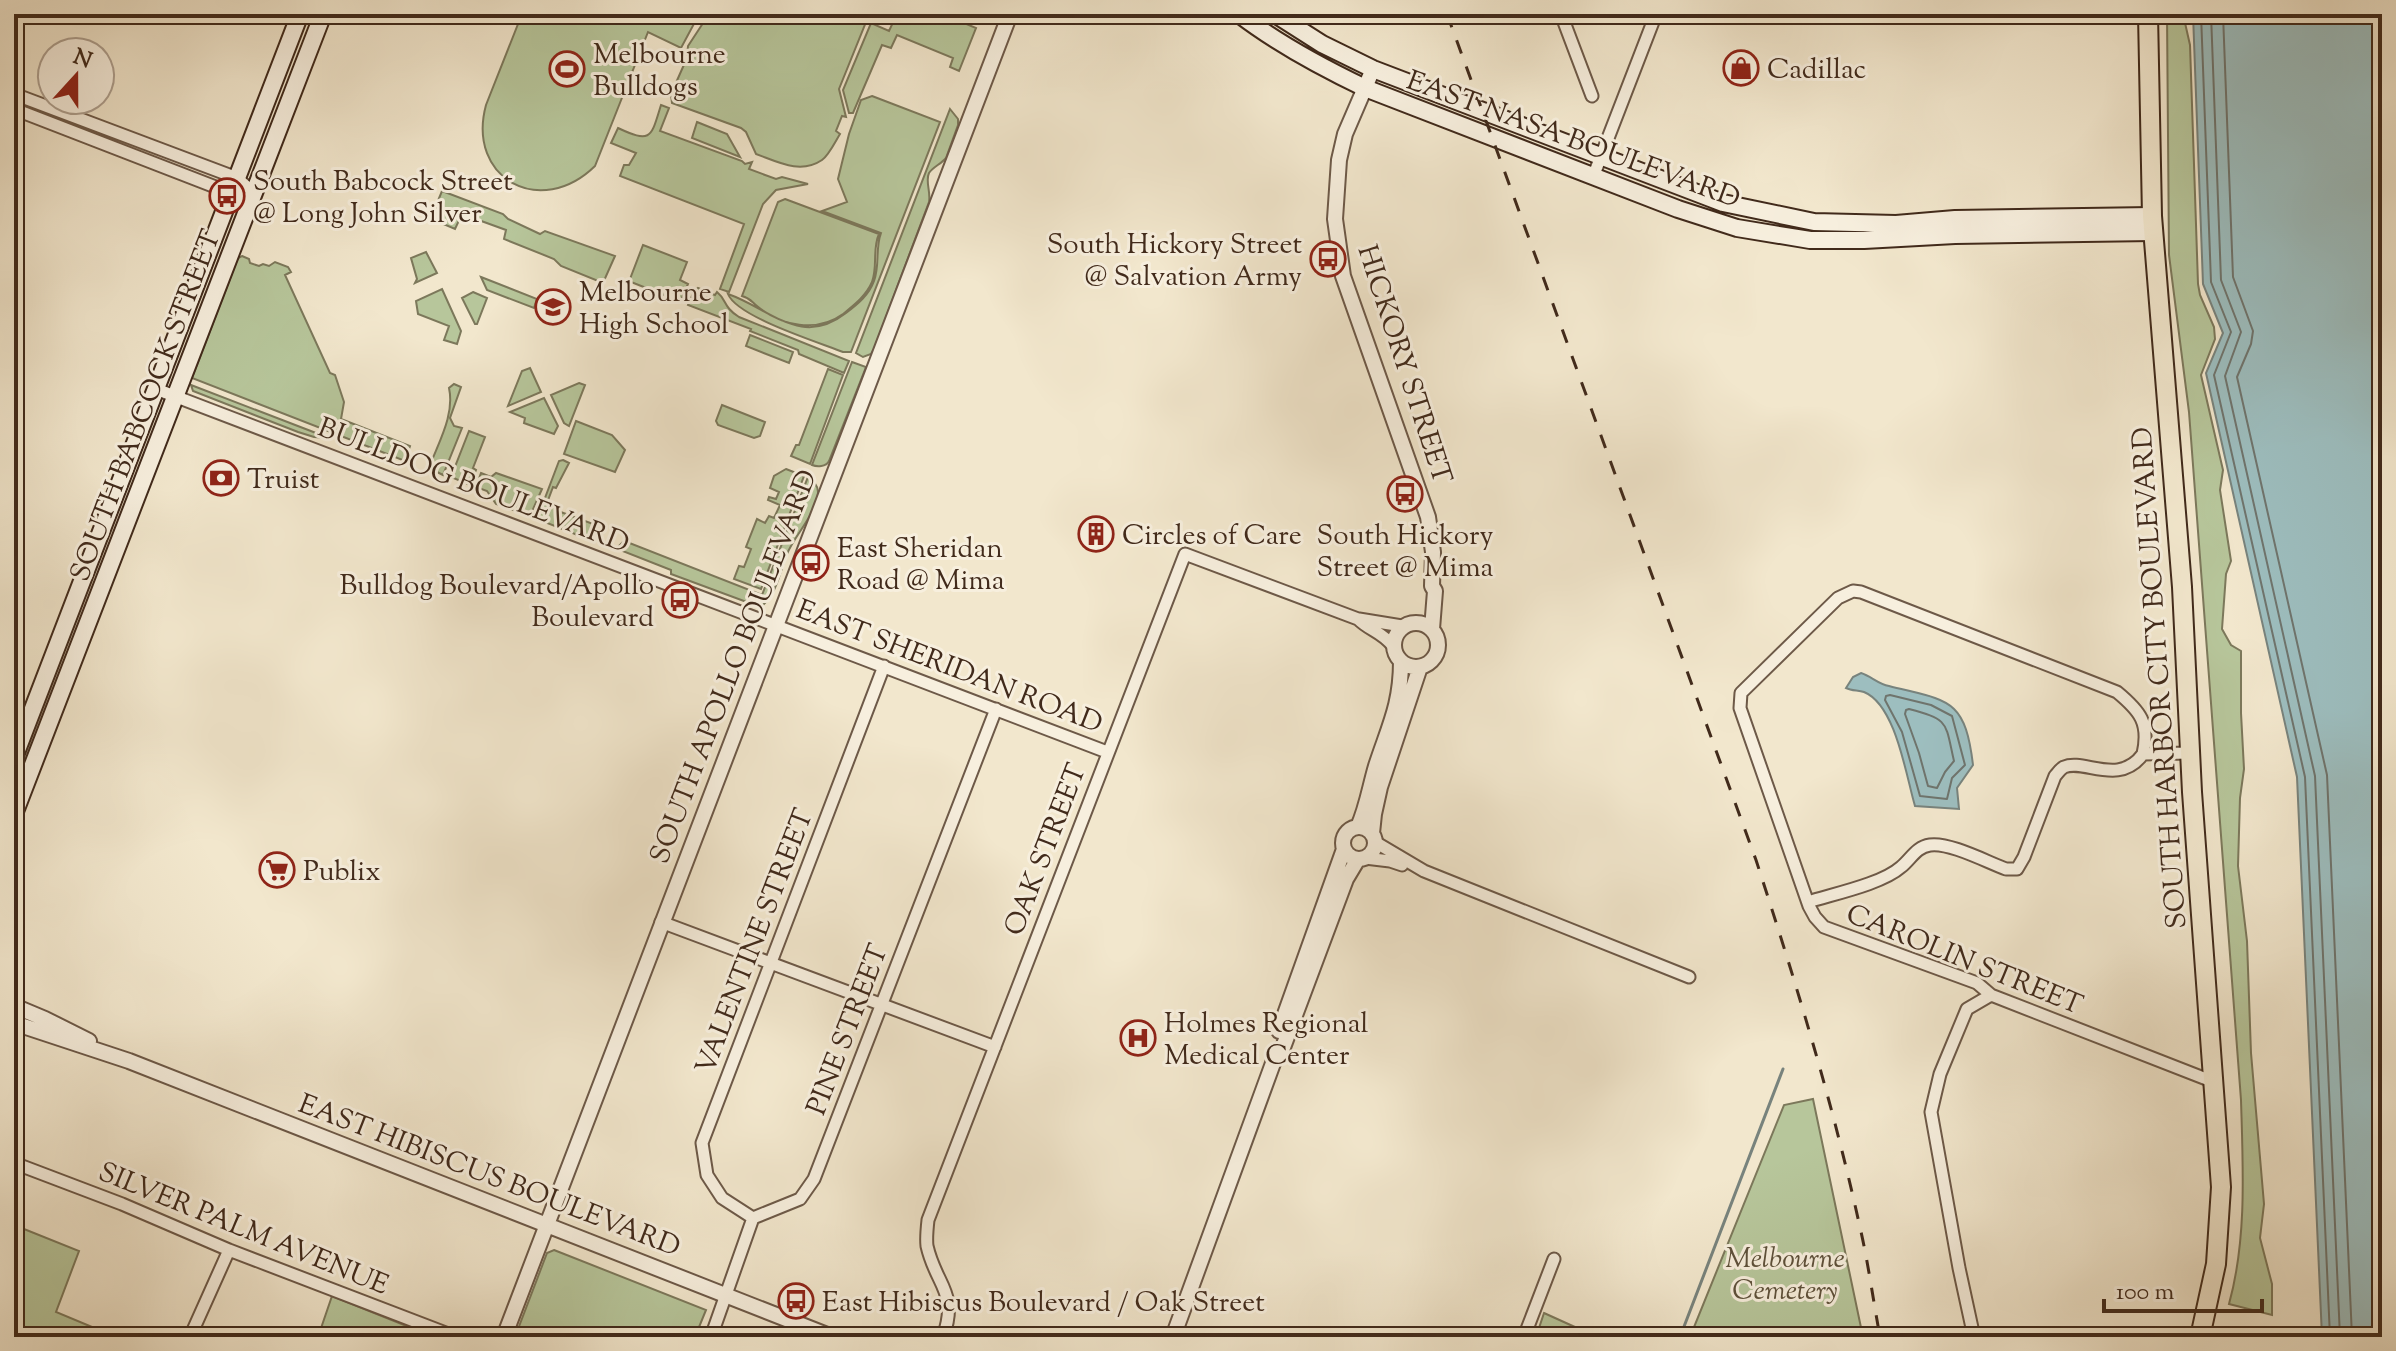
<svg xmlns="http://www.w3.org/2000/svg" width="2396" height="1351" viewBox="0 0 2396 1351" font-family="'Sorts Mill Goudy',serif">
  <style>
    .green { fill: #b7c69b; stroke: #7c785b; stroke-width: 2 }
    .water { fill: #9dbebf; stroke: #78837d; stroke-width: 2 }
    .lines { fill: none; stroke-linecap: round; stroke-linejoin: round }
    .shore { stroke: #6f746d; stroke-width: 2 }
    .stream { stroke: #78837d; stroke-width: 3 }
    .minor-casing { stroke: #6d5948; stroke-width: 15 }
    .tertiary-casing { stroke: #6d5948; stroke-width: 18 }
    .secondary-casing { stroke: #412a1b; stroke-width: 20 }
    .primary-casing { stroke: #412a1b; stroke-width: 22 }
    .minor { stroke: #f7efde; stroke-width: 11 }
    .tertiary { stroke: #f7efde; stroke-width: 14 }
    .secondary { stroke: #f7efde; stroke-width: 16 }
    .primary { stroke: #f2e7cd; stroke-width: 18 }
    .rail { stroke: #412a1b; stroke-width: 3; stroke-dasharray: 14 14; stroke-linecap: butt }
    .labels { text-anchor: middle; stroke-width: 6; stroke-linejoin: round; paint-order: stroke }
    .poi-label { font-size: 28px; fill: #412a1b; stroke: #f7efde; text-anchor: start }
    .street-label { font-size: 28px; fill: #412a1b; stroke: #f7efde }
    .park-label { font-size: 28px; font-style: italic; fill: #5e513b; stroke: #f7efde }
  </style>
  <rect width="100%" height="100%" fill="#f2e7cd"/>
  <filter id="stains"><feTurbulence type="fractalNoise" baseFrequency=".0025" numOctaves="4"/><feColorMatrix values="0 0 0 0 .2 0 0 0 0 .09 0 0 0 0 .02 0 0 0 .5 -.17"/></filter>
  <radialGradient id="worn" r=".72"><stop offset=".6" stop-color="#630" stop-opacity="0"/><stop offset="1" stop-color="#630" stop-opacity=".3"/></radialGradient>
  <path class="green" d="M522 14H701L696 20 681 48 648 32 595 166C541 219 466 179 486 105Z
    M709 14H864L868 17 839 89 846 117 842 116 836 131 840 134C835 142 829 155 822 160 800 175 776 161 756 154L746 132 741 128 672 103 671 94 687 58 688 46Z
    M890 14H943L976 28 959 71 950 67 953 58 897 35 891 48 882 45 853 113H849L843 90 871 23 889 31 896 16Z
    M2167 14H2183L2190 45 2198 284 2200 295 2214 327 2215 339 2201 375 2223 470 2220 490 2231 561 2226 574 2222 629 2231 645 2241 651V713L2244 769 2240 798 2238 866 2247 941 2251 1053 2264 1204 2260 1238 2272 1284V1315L2229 1304C2247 1239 2243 1168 2241 1100L2189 412 2169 255Z
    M872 96 940 122 851 352H843C818 342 737 317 728 294 771 309 801 348 846 313 858 304 869 295 874 281 880 265 875 249 881 233L822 211 847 202 838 179 849 134 861 100Z
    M661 105 669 108 660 131 742 161 745 164 752 162 749 169 776 179 782 177 808 184 776 190 763 204 729 292 720 289 744 224 620 176 624 165H629L636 153 611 143 618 128C652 144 651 137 661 105Z
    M950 109 958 119V125L946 158C941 164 933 167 929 173 925 181 931 192 929 202L874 349 871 354 863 357 856 353Z
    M697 122 727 134 740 157 692 138Z
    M442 191 503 214 508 219 540 234 545 231 615 256 603 283 561 266 554 259 504 239 506 230 462 214 455 229 434 220 432 215Z
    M785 199 879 234C872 249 878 266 872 282 866 296 854 305 843 314 817 333 781 326 757 306 751 301 750 298 742 296L778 202Z
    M643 245 687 262 680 280 688 284 681 300 674 299 631 282 630 279Z
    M426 252 437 273 415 283 417 279 411 258Z
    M242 256 249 259 250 263 259 266 263 264 269 266 275 262 288 267 291 272 285 275 330 373 335 375 344 402 341 419 410 446 405 461 192 378 238 258Z
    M481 277 537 299 534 308 487 290Z
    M698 288 715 295 717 292C727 300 723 307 739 317L849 361 844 373 799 354 798 350 750 331 751 329 688 305 694 291Z
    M442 289 461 331 457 344 444 340 449 326 418 314 416 301Z
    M473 292 487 298 477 324H475L462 298Z
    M750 335 793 352 789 363 746 346Z
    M852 362 866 367 829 461C826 467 817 467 812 465Z
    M530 368 541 392 508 406 522 371Z
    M828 369 843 375 810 464 791 456 796 445H799Z
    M579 383 585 385 569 426 564 423 551 395Z
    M454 384 461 387 450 418 454 426 462 428 443 475 429 468C438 443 455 415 449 388Z
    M191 385 329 438 314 437 298 432 193 391Z
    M544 398 558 426 554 434 524 423 525 418 510 412Z
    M722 405 765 422 760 436 754 438 718 425 716 421Z
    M576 421 612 435 625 450 615 472 564 454Z
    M469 431 485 437 473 468 476 470 470 485 451 477Z
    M563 460 569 463 556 488 553 487 547 503 558 509V511L596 525 590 540 537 519 559 461Z
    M786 469 804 476 761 589 734 579 739 566 744 567 751 549 746 547 757 519 765 523 769 516 774 518 780 505 768 500 769 497 776 499 779 492 770 488 774 476Z
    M481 473 491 477 496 473 542 489 530 516 496 504 487 491 476 487Z
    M808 477C813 481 818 485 818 492 818 512 794 536 787 554 780 571 777 593 763 605L752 604 671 574V570L620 550 618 547 623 542H627L762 595Z
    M1813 1099 1863 1337H1690L1784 1105Z
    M14 1225 79 1251 56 1312 116 1337H14Z
    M554 1250 706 1310 695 1337H515L547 1253Z
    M332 1296 434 1337H318Z
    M1544 1313 1597 1337H1536Z"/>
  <path class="water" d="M2193 14H2382V1337H2322L2297 777 2206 373 2223 333 2203 284Z
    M1861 673C1871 676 1878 684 1889 686 1948 701 1965 697 1973 765L1957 788 1959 809 1915 806C1906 776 1896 705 1864 692 1858 690 1852 691 1846 688L1853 677Z"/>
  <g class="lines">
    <path class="shore" d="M2201 14 2211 282 2231 332 2214 375 2305 777 2330 1337
      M2211 14 2221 280 2241 332 2225 376 2315 776 2340 1337
      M2223 14 2233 277 2253 331 2251 344 2237 377 2327 775 2352 1337
      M1890 695 1931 705 1952 716 1965 765 1952 778 1947 799 1920 796 1902 732 1885 700 1886 696Z
      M1909 709C1950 720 1945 722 1954 761L1945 772 1937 788 1928 786 1919 753 1905 714 1906 710Z"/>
    <path class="stream" d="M1680 1337 1783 1069"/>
    <defs>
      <path id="minor" d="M1561 14 1592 96
        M14 94 237 178 254 193
        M14 109 231 193H238
        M1593 177 1656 14
        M156 389 1107 752
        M1359 619 1402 626
        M2143 754C2150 723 2140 711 2117 692L1861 592 1853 591 1838 598 1741 693 1740 708 1809 906 1815 917 1824 927 1977 983 1991 995 2214 1082
        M1375 842 1424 871 1689 977
        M1365 858 1390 861 1402 865
        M1808 902C1833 894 1882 884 1901 867 1911 859 1916 847 1930 845 1949 842 1987 862 2006 869H2017L2024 857 2055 776C2058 773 2060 769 2064 767 2084 758 2119 787 2143 754L2190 753
        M661 922 995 1047
        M14 1163 122 1204 229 1250 456 1337
        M753 1218 722 1198 707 1175 702 1143 884 666
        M753 1218 800 1199 814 1179 996 709
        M190 1337 229 1250
        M711 1337 753 1218
        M943 1337C959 1292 936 1286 927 1246 926 1238 927 1229 928 1220L1185 554 1358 619C1370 631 1381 631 1393 646
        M1524 1337 1554 1259
        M1974 1337 1959 1268 1931 1112 1940 1074 1967 1009 1991 995"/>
      <path id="tertiary" d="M1373 69 1345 134 1339 160 1335 219 1343 276 1428 517 1433 552 1432 586 1435 591 1432 629
        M1394 645a22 22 0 1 1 44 0a22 22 0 1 1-44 0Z
        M1343 843a16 16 0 1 1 32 0a16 16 0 1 1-32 0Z
        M1358 827C1367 807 1370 786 1376 766 1389 726 1401 705 1401 661
        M1372 833 1374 814 1380 787 1420 667
        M14 1006 45 1019 89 1041
        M14 1023 129 1061 832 1337
        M1279 1031 1344 849
        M504 1337 1010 14
        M1173 1337 1276 1055 1282 1050 1346 879 1358 859"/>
      <path id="secondary" d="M1239 14C1278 44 1321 67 1365 88L1678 209 1737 228 1810 240H1864L1955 235 2153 232
        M1275 14 1322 44 1373 69 1723 203 1814 222 1896 224 1955 219 2152 216
        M14 758 300 14
        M14 814 323 14"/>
      <path id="primary" d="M2148 14 2152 216 2182 587 2192 792 2221 1187 2216 1264 2200 1337"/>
    </defs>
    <use href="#minor" class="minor-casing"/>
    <use href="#tertiary" class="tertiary-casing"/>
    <use href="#secondary" class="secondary-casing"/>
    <use href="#primary" class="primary-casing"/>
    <use href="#minor" class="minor"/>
    <use href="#tertiary" class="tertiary"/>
    <use href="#secondary" class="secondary"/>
    <use href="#primary" class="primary"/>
    <path class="rail" d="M1447 14 1756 860C1795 980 1832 1100 1859 1223 1868 1261 1873 1299 1880 1337"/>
  </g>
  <defs>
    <symbol id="shop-ring" viewBox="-11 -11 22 22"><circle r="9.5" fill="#f7efde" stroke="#8f2418" stroke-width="1.5"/><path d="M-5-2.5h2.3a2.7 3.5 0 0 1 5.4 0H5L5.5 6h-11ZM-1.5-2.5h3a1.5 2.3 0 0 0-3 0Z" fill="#8f2418"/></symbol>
    <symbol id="stadium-ring" viewBox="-11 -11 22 22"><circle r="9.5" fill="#f7efde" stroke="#8f2418" stroke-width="1.5"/><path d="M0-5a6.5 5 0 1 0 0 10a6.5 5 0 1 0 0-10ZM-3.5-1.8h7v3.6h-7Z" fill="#8f2418"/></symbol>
    <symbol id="bus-ring" viewBox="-11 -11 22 22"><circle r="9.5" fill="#f7efde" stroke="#8f2418" stroke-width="1.5"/><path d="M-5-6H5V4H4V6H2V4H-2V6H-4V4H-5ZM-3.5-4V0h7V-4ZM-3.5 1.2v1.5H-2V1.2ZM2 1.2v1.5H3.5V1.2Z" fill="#8f2418"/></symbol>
    <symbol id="school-ring" viewBox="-11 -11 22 22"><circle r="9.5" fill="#f7efde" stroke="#8f2418" stroke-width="1.5"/><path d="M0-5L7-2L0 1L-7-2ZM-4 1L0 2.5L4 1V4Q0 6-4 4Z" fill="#8f2418"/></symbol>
    <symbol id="bank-ring" viewBox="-11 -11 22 22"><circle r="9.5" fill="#f7efde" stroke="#8f2418" stroke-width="1.5"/><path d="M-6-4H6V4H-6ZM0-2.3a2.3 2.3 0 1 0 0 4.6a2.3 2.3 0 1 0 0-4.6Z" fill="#8f2418"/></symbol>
    <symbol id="building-ring" viewBox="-11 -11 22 22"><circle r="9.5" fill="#f7efde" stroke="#8f2418" stroke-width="1.5"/><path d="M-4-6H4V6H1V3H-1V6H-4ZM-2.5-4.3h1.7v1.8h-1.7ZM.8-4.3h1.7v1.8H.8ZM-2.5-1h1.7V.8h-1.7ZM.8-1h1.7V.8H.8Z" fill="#8f2418"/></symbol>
    <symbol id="supermarket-ring" viewBox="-11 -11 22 22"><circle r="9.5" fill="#f7efde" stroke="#8f2418" stroke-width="1.5"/><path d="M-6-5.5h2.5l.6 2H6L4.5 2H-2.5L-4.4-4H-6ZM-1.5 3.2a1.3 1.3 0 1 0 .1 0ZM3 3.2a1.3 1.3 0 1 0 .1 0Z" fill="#8f2418"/></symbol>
    <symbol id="hospital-ring" viewBox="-11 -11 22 22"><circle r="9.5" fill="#f7efde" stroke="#8f2418" stroke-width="1.5"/><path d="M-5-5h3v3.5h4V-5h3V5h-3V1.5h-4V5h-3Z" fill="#8f2418"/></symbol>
  </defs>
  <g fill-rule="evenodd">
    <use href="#shop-ring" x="1721" y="48" width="40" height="40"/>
    <use href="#stadium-ring" x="547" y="49" width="40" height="40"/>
    <use href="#bus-ring" x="207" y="176" width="40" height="40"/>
    <use href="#bus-ring" x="1308" y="239" width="40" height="40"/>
    <use href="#school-ring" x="533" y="287" width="40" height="40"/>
    <use href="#bank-ring" x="201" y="458" width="40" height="40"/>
    <use href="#bus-ring" x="1385" y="474" width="40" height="40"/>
    <use href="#building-ring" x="1076" y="514" width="40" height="40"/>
    <use href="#bus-ring" x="791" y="543" width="40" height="40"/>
    <use href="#bus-ring" x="660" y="580" width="40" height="40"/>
    <use href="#supermarket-ring" x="257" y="850" width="40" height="40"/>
    <use href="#hospital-ring" x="1118" y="1018" width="40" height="40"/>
    <use href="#bus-ring" x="776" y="1281" width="40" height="40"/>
  </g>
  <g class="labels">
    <g class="poi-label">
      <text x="593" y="63">Melbourne<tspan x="593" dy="32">Bulldogs</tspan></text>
      <text x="1767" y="78">Cadillac</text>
      <text x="253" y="190">South Babcock Street<tspan x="253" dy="32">@ Long John Silver</tspan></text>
      <text x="1302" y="253" text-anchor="end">South Hickory Street<tspan x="1302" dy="32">@ Salvation Army</tspan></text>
      <text x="579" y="301">Melbourne<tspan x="579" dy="32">High School</tspan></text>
      <text x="247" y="488">Truist</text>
      <text x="1122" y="544">Circles of Care</text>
      <text x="1405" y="544" text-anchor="middle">South Hickory<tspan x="1405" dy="32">Street @ Mima</tspan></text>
      <text x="837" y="557">East Sheridan<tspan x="837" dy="32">Road @ Mima</tspan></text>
      <text x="654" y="594" text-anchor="end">Bulldog Boulevard/Apollo<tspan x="654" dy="32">Boulevard</tspan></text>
      <text x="303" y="880">Publix</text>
      <text x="1164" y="1032">Holmes Regional<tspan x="1164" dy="32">Medical Center</tspan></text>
      <text x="822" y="1311">East Hibiscus Boulevard / Oak Street</text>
    </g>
    <g class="street-label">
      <text transform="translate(1574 138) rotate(20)" y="10">EAST NASA BOULEVARD</text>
      <text transform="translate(1406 364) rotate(72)" y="10">HICKORY STREET</text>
      <text transform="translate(144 405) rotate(-69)" y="10">SOUTH BABCOCK STREET</text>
      <text transform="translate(474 484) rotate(21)" y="10">BULLDOG BOULEVARD</text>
      <text transform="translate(950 665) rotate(21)" y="10">EAST SHERIDAN ROAD</text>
      <text transform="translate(732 666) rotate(-69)" y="10">SOUTH APOLLO BOULEVARD</text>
      <text transform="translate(2158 678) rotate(-94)" y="10">SOUTH HARBOR CITY BOULEVARD</text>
      <text transform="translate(1044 849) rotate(-69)" y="10">OAK STREET</text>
      <text transform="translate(753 941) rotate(-69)" y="10">VALENTINE STREET</text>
      <text transform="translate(1965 958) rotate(22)" y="10">CAROLIN STREET</text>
      <text transform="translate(846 1029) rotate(-69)" y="10">PINE STREET</text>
      <text transform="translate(490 1174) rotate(21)" y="10">EAST HIBISCUS BOULEVARD</text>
      <text transform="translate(244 1227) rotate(22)" y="10">SILVER PALM AVENUE</text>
    </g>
    <g class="park-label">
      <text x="1785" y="1267">Melbourne<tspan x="1785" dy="32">Cemetery</tspan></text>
    </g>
  </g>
  <rect width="2396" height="1351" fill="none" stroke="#f2e7cd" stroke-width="48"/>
  <rect x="16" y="16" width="2364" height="1319" fill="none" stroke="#412a1b" stroke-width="4"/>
  <rect x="24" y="24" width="2348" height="1303" fill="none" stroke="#412a1b" stroke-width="2"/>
  <g transform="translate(76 76) rotate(21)"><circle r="38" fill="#f7efde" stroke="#aea090" stroke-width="2"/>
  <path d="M0-6L14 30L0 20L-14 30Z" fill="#8f2418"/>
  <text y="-12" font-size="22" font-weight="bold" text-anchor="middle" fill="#412a1b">N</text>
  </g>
  <path d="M2104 1299v12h158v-12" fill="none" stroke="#412a1b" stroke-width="4"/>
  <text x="2116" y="1299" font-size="24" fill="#412a1b" stroke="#f7efde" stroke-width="6" paint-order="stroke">100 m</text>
  <rect width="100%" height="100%" filter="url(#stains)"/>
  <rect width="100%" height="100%" fill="url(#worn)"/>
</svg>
